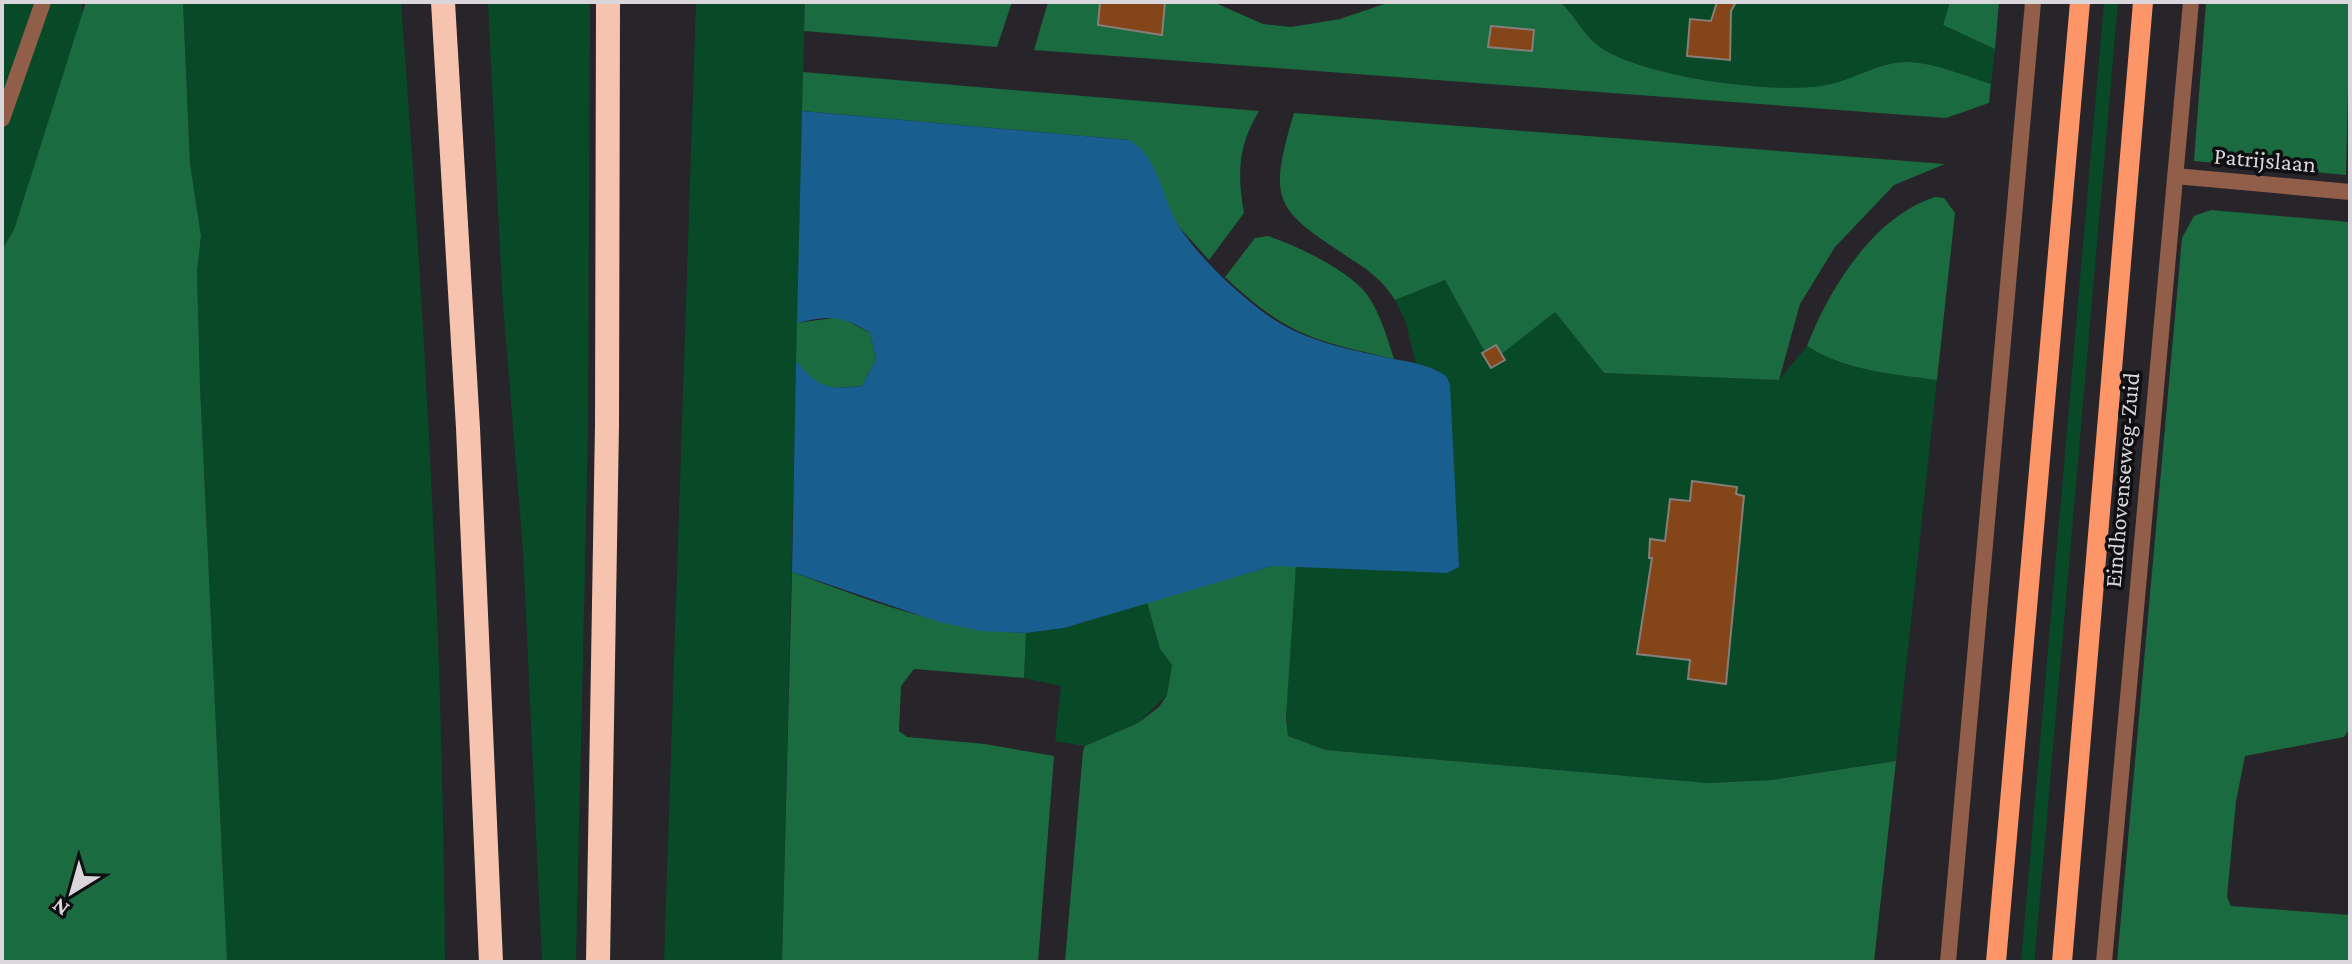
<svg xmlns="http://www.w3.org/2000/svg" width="2352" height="964" viewBox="0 0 2352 964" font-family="'Crimson Pro',serif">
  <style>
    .green { fill: #084928 }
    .forest { fill: #1b6b40 }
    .water { fill: #185e8e }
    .building { fill: #844518; stroke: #867e79; stroke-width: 2 }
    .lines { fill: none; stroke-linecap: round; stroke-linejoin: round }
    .minor { stroke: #905e49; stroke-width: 16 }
    .primary { stroke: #fc9568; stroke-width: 20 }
    .motorway { stroke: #f6c3ae; stroke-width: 24 }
    .labels { text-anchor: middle; stroke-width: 7; stroke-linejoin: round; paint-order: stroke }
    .street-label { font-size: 24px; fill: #d9d7dc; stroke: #0f0e11 }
  </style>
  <rect width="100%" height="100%" fill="#27242a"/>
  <path class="green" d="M2 2H81L223 877 200 386 197 272 201 236 190 164 183 2H401C425 321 443 642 445 962H2Z
    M488 2H590L588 437 576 962H542L523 551 502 291Z
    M696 2H805L782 962H664Z
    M1560 2H1950L1943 25 1995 49 1991 84C1965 76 1936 63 1909 62 1880 61 1854 80 1826 85 1776 95 1642 77 1600 47 1583 35 1575 15 1560 2Z
    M2104 2H2118L2035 955V962H2021Z
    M1445 280 1485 352 1555 312 1604 373 1779 380 1807 346C1846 371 1893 374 1937 380L1896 761 1771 780 1708 783 1326 750 1288 736 1285 696 1296 565 1447 573 1459 567 1454 486 1439 371 1416 364 1405 320 1395 300Z
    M1147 602 1160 649 1172 665 1167 695 1138 723 1085 746 1055 741 1061 686 1024 678 1026 633 1064 628Z"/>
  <path class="forest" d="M86 2H183L190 164 201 236 197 272 200 386 227 962H2V250L14 230Z
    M805 2H1012L997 47 804 31Z
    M1048 2H1213L1263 24 1291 27 1340 19 1390 2H1560C1575 15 1583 35 1600 47 1642 77 1776 95 1826 85 1854 80 1880 61 1909 62 1936 63 1965 76 1991 84L1989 103 1946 118 1034 50Z
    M1950 2H1999L1995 49 1943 25Z
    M2206 2H2350L2346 175 2194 161Z
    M803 72 1259 111C1238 146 1237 173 1244 213L1209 260 1180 228 1166 206 1156 173 1129 140 802 111Z
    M1294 113 1945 164 1894 185 1835 247 1800 304 1779 380 1604 373 1555 312 1495 359 1485 352 1445 280 1395 300C1383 281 1370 271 1351 259 1275 209 1267 203 1294 113Z
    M1935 197 1944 198 1955 213 1937 380C1893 374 1846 371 1807 346 1829 289 1873 217 1935 197Z
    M2211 210 2350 222V728L2344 737 2245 756 2236 801 2227 897 2231 906 2350 915V962H2117L2182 238 2194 216Z
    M1268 236C1296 245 1352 272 1368 296 1381 315 1387 338 1394 359 1312 340 1288 336 1225 277L1255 238Z
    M840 317 870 333 876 359 862 386C827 390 819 389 796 361L797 323Z
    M1296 565 1286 717 1288 736 1326 750 1708 783 1771 780 1896 761 1874 962H1065L1083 751 1085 746 1138 723 1159 707 1167 695 1172 665 1160 649 1147 602 1273 566Z
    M792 572C869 600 943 630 1026 633L1024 678 914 669 901 686 899 731 907 737 985 744 1054 756 1038 962H782Z"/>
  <path class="water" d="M802 111 1129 140C1160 157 1162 201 1180 228 1200 258 1234 290 1263 312 1300 340 1343 348 1389 358 1408 362 1430 364 1447 377L1450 385 1459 567 1447 573 1273 566 1064 628 1026 633 981 631 939 622 792 572 796 361C819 388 827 390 862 386L876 359 870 333C842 315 830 315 797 323Z"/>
  <path class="building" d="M1100 2H1165L1162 35 1098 25Z
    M1717 2H1736L1731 11 1730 60 1687 56 1690 19 1711 21Z
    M1491 26 1534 30 1532 51 1488 47Z
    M1496 345 1505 360 1491 368 1482 353Z
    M1692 481 1737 487 1736 494 1744 496 1726 684 1688 679 1690 660 1637 654 1652 558H1649L1650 539 1665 541 1670 499 1690 501Z"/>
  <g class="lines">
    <path class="minor" d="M2 119 43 2
      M2175 176 2350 192
      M1948 962 2033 2
      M2104 962 2191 2"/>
    <path class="primary" d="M1996 962 2080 2
      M2062 962 2143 2"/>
    <path class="motorway" d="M443 2 468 428 491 962
      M598 962 607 425 608 2"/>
  </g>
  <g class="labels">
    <g class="street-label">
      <text transform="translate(2265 160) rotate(5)" y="8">Patrijslaan</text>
      <text transform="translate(2122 480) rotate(-85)" y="8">Eindhovenseweg-Zuid</text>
    </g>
  </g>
  <rect width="2352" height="964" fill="none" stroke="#d9d7dc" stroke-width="8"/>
  <g transform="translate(72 892) rotate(217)" stroke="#0f0e11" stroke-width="6" paint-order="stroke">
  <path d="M0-6L14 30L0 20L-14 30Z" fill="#d9d7dc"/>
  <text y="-12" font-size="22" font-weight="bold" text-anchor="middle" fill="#d9d7dc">N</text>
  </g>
</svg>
